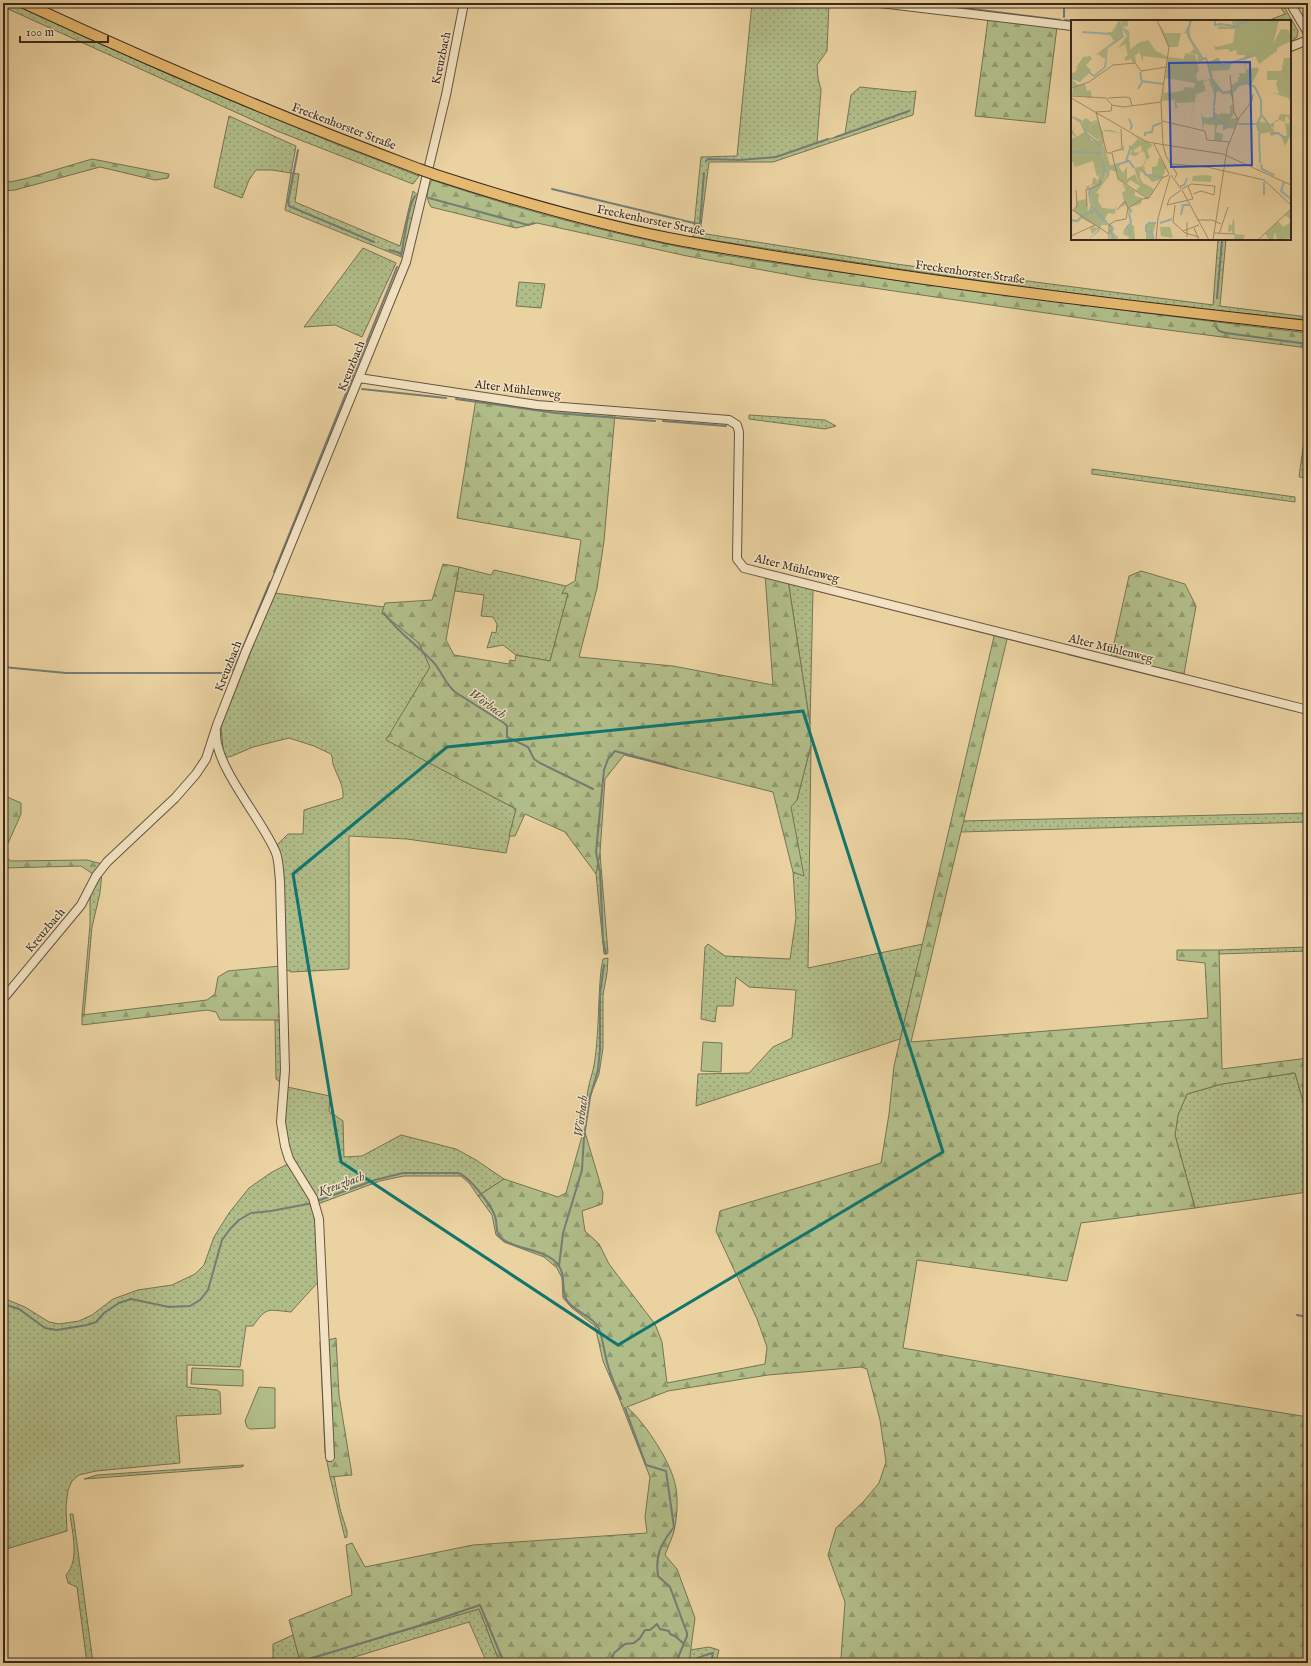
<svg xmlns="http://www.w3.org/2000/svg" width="1311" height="1666" viewBox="0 0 1311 1666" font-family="'IM FELL English',serif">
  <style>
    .grass { fill: url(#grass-dots); stroke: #767454 }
    .forest { fill: url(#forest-firs); stroke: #767454 }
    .park { fill: #b1bd89; stroke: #767454 }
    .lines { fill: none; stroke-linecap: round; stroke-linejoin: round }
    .stream { stroke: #757d75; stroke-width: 2 }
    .minor-casing { stroke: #665440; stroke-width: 10 }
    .major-casing { stroke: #3a2a1f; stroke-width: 12 }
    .minor { stroke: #f2e2c2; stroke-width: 8 }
    .major { stroke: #e6b970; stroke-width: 10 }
    .major-bridge-casing { stroke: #3a2a1f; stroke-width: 12; stroke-linecap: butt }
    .major-bridge { stroke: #e6b970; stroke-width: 10 }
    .marked { fill: none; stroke: #0f766e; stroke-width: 3; stroke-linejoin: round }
    .labels { text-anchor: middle; stroke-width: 3; stroke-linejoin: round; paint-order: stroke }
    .street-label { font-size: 12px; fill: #3a2a1f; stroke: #f2e2c2 }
    .water-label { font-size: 13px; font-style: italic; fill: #524d43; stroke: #f2e2c2 }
    .inset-river { fill: none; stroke: #9cb5af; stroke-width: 2 }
    .inset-road { fill: none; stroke: #a48f6d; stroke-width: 1 }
    .view { fill: #1d4ed8; fill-opacity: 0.15; stroke: #1d4ed8; stroke-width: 2 }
    .inset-edge { fill: none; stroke: #3a2a1f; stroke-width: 2 }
  </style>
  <defs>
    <pattern id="grass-dots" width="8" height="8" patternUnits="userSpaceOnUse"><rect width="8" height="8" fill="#b1bd89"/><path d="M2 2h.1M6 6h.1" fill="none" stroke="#919a6f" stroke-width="1.8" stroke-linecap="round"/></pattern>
    <pattern id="forest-firs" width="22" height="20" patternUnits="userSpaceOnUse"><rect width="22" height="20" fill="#b1bd89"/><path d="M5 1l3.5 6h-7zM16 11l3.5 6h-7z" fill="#919a6f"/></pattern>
  </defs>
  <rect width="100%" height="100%" fill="#ebd2a1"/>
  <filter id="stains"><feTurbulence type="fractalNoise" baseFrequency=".005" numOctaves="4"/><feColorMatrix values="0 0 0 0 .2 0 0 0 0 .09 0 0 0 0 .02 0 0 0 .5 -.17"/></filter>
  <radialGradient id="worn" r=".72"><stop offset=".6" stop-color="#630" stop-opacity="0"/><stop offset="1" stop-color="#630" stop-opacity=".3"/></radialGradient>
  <path class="grass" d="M3 3H12L170 75 336 144 419 176 413 184 277 131 6 8H3Z
    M752 3H829L827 51 817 65 818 78 821 90 817 143 845 134 851 95 860 87 909 92 916 91 913 115 773 162H709L700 233 896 264 1213 305 1218 239H1226L1220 306 1308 317V320C1102 301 897 269 693 237L701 157 737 156Z
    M1278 3H1282L1298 31 1297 37 1290 43V21H1267L1285 14Z
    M229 116 296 146 291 173 299 174 295 202 400 246 413 191 419 196 404 258 285 210 291 173 272 170H256L249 180 242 198 214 187Z
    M363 248 396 263 362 337 335 325 304 327Z
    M519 282 545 284 541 308 516 306Z
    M749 415 825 420 836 426 825 429 749 419Z
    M1306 426 1308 427V478L1299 477Z
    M1092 469 1295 497V502L1092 474Z
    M459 567 491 575 494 570 566 586 563 593 568 594 550 661 516 655 503 645 487 648 492 632 496 633 497 624 493 617 481 616 484 595 455 591Z
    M788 580 995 632V635L813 590 810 724Z
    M274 593 384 607 382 613 419 643 430 667 387 740 516 809 506 853 407 839 349 836V969L291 972 287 970 285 966 276 846 288 834H303L304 810 343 798C344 785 337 776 333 764 332 760 333 758 331 754L314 746 289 738 253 747 232 756 224 758 221 727Z
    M811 745 808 968 923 944 900 1039 696 1106 698 1074 749 1073 773 1047 792 1038 796 990 749 987 736 977 733 1006H717L715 1022 701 1019 705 947 708 944 725 956 790 959 796 918 793 872 803 875 790 807 797 800Z
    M1308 813V822L961 832 963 821Z
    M600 853 608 953 604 954 596 874Z
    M102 872 100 893 92 927 84 1015H82L90 925V896L92 887Z
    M1308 947V951L1219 954V950Z
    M608 958 607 973 603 995V1048L599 1074 587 1104C586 1087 593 1076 595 1059 599 1030 598 1000 601 970L603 959Z
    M275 1020H281L287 1087 330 1096 329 1111 343 1121 344 1157 362 1156 401 1135 456 1149 476 1160 504 1179 478 1196 470 1184 461 1176H404L380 1181 318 1204 290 1155 284 1122 287 1087 276 1079Z
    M1295 1073 1308 1119V1192L1195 1208 1175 1135 1178 1115 1187 1094 1222 1084Z
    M288 1164 311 1198 317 1220 319 1281 291 1312C268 1310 267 1306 253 1326H246L240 1367 187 1365V1387L217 1390 220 1392 221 1414 176 1416 180 1463 96 1471 79 1475 72 1481 68 1490 66 1506 67 1531 3 1550V1298L25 1307 49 1322 59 1324 79 1321 92 1315 113 1299 138 1290 172 1285 195 1274 204 1265 214 1237 229 1213 249 1188 272 1172Z
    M244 1465 242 1467 84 1479 97 1475Z
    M334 1476 340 1509 347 1531V1537L345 1538 330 1477Z
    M70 1514H73L93 1663H87L77 1587 68 1583 66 1575C80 1560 72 1532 70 1514Z
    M479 1609 500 1663H487L469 1622 335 1663H271L273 1657V1644L293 1635 300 1661Z
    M709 1647 719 1650 716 1663H703L700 1660 693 1663H689L690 1650Z"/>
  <path class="forest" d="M988 19 1057 27 1045 123 975 116Z
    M92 159 169 174 168 178 155 180 100 167 15 190 3 191V178L10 182 28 178Z
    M432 180C518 209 606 233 696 250 772 264 849 273 926 283 1053 301 1180 318 1308 333V348L1129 325 811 279 687 256 537 223 516 228 431 207C425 197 427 190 432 180Z
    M476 399 615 414 604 541 597 588 579 657 673 666 773 685 765 574 788 580 810 724 811 745 797 800 791 807 804 876 793 872 773 792 624 755 605 779 600 853 596 874 565 832 525 814 515 836H509L516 809 386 740 430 667 419 643 382 613 385 603 432 600 443 564 459 567 446 640 454 655 509 664 510 660 515 661 516 655 550 661 568 594 562 593 566 586 575 581 581 540 457 518Z
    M1141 571 1185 584 1196 606 1184 674 1111 657 1129 576Z
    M995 632 1008 635 911 1042 1208 1018 1205 963 1177 960V950H1219L1222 1069 1308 1058V1119L1295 1073 1222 1084 1187 1094 1178 1115 1175 1135 1195 1208 1081 1223 1067 1281 917 1260 903 1348 1142 1390 1308 1417V1663H844L841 1658 845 1602 828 1555 836 1528 864 1501 879 1483 886 1462 880 1420 867 1369 861 1367 768 1375 668 1391 627 1407C645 1423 673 1464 676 1489 678 1500 677 1515 675 1526 674 1535 668 1546 665 1555L677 1569 695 1618 689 1663H500L479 1609 300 1661 289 1620 352 1595 346 1545 352 1543 365 1567 473 1545 647 1533 645 1517 650 1477 619 1398 603 1361 595 1326 572 1308 563 1298 562 1278 557 1268 544 1257 504 1242 496 1235 492 1215 478 1196 504 1179 558 1197 566 1193 584 1129 603 1193 602 1204 582 1211 585 1231 599 1244 609 1264 655 1324 662 1342 667 1383 765 1364 767 1347 757 1319 716 1231 720 1211 881 1163 889 1114 894 1066Z
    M3 795 21 803V814L6 848 7 858 11 861 87 860 102 864 93 874 81 866 3 868Z
    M280 966 281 1020H220L216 1012 207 1010 82 1025V1015L207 1000 215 994 218 977 228 971Z
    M336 1338 339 1395 352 1475 330 1477 325 1452 320 1342Z"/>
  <path class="park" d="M703 1042 722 1043 721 1072 701 1071Z
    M192 1368 243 1370V1386L191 1384Z
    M259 1387 275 1388V1428L250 1429 247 1427 245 1421Z"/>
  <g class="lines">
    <path class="stream" d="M922 3 953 7
      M1064 3V17
      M964 8 1060 20
      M1065 20 1073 21
      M836 137 909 111
      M298 150 288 202 289 206 374 242
      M706 161 708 159 739 160 776 157 828 139
      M552 189 698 224 700 223 704 173
      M429 198 528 225 534 223
      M389 250 400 253 401 255C405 239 407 208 415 196
      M1217 298 1222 241
      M1216 327 1219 331 1226 333 1308 344
      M362 389 446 398
      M456 399 556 413 655 421
      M663 421 726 426
      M274 572 397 267
      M384 613C398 633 419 646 435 664 442 673 446 684 455 692L504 723 507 726V737L528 747 534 759 540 763 593 789
      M1068 654 1172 680
      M3 667 66 673H228L234 669 270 582
      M1213 690 1308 714
      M606 954 603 940 600 872 596 852 604 770 608 759 615 751 677 768
      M317 1201 375 1180 403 1173H458C469 1176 491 1205 495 1216 497 1222 496 1229 498 1234 507 1250 547 1247 559 1266 566 1276 561 1289 566 1299 573 1312 594 1316 599 1329 603 1339 604 1351 607 1362 610 1375 616 1387 621 1399
      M559 1266 563 1233 582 1170 584 1137 590 1097 598 1070 600 1049V994L604 965
      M3 1304 19 1309 45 1328 57 1330 87 1325 96 1322 104 1313 119 1303 131 1299 169 1307 190 1306 200 1300 208 1290 222 1240 230 1229 239 1220 251 1213 271 1211 313 1203
      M1297 1315 1308 1317
      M625 1408 646 1465 666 1471 674 1527C661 1544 655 1554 658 1576L670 1587 687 1633V1636L677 1660C690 1665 700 1655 713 1653L711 1663
      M296 1663 418 1626 480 1605 504 1663
      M610 1663 614 1653 625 1644 634 1643 640 1638 645 1630H650L657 1624 660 1629 669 1631 670 1634 675 1636 684 1644"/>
    <defs>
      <path id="minor" d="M880 3 1072 26
        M1290 3 1308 33
        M1290 47 1308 40
        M359 378 537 405 729 420 737 425 739 432 737 559 744 568 1308 710
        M216 732C214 766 263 820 276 853 279 861 279 872 280 881L285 1070 281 1122 285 1146 289 1159 313 1198 319 1219 330 1457
        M3 999 81 905 96 876 107 862 175 798 196 774 206 759 217 725 246 651 271 593 406 262 446 95 464 3"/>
      <path id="major" d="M24 3C153 63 285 119 419 169
        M436 175C513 200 590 222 668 238 740 252 812 262 884 273 1025 294 1166 310 1308 326"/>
    </defs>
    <use href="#minor" class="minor-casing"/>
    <use href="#major" class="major-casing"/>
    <use href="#minor" class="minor"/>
    <use href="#major" class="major"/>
    <defs>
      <path id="major-bridge" d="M419 169 436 175"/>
    </defs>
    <use href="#major-bridge" class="major-bridge-casing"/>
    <use href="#major-bridge" class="major-bridge"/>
  </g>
  <path class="marked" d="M803 711 943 1152 618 1345 341 1162 293 874 447 747Z"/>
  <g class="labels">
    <g class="street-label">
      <text transform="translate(441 58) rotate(-78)" y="4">Kreuzbach</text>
      <text transform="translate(344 126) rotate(21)" y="4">Freckenhorster Straße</text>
      <text transform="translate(651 220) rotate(12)" y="4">Freckenhorster Straße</text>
      <text transform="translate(970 272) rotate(8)" y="4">Freckenhorster Straße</text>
      <text transform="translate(351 366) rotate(-68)" y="4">Kreuzbach</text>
      <text transform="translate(518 389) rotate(7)" y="4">Alter Mühlenweg</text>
      <text transform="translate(797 568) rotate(14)" y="4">Alter Mühlenweg</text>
      <text transform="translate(1111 648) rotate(14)" y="4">Alter Mühlenweg</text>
      <text transform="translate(228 666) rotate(-68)" y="4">Kreuzbach</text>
      <text transform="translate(45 930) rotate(-50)" y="4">Kreuzbach</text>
    </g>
    <g class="water-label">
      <text transform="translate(488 703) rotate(35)" y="5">Wörbach</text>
      <text transform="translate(580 1116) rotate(-83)" y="5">Wörbach</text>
      <text transform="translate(341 1183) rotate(-20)" y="5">Kreuzbach</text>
    </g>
  </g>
  <g transform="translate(1071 20)">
    <rect width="220" height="220" fill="#ebd2a1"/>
    <path d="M118 0H121L118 11 122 26 131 39 135 38 137 43 135 38 130 42 126 40 127 35 118 33 123 29 115 13H113L118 5ZM89 5 94 13H110L107 27H97ZM67 28 68 33 64 35 65 43H62L60 39 54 41V37ZM148 38 150 45 174 38 175 50 186 47 188 50 181 63 168 66 162 73 163 82 159 74 149 73 160 71V66L168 60 166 58 169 57 168 54H165L175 53 173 39 150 46 145 39ZM196 51H211L207 60H196ZM94 64 92 73 106 72V79L100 80 98 75 99 80 91 81ZM159 85H162L163 93 160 99 167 98 164 109 157 108 148 96 149 93 159 94ZM209 94 220 95V114L214 126 210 115 207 114 203 115 200 116 199 114 207 113 216 117 214 102 217 104 219 102 217 97H214V102L208 100 203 103V108L198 105 206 100H207ZM0 97H3L9 101 20 120 28 125 32 136V159L30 164 18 166V170L14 167 21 164 22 158H25L26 162 29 154 26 157 22 141 4 147 2 142H0V118H5L0 113 4 106 2 111 6 117 13 112 9 103ZM27 100 31 111 34 110H40L49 113 32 111 33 124 31 126H33L39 145 50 143 48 147 52 153 56 146V159L64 154 69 166 76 171 80 167 83 170 77 179 65 170 69 166 59 160 56 164 47 159 46 152 39 150 38 156 25 173 28 174 27 181 31 188 43 189 45 187 44 194 37 193 33 201 21 183 19 174 21 170 31 165 35 154 31 127 18 116 32 124 27 121 31 118 26 119 18 107ZM59 114 82 125 76 130 79 138 76 139 73 145 75 155 72 145 75 139 73 131 69 132 71 130 70 125 63 130 64 133 69 132 65 136 59 135 61 131 57 126H53V131H51L52 126H60L67 119ZM135 155 141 156 140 162 121 161 122 156ZM15 179 17 192 20 184 31 199 29 207 25 205 21 207 28 208 21 214 19 209 23 205 10 198 7 201 0 203 10 197 3 191 6 181ZM220 189V200L214 195 207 201 212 207 220 202V218L206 220 205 214 204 212 202 220H198L194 213ZM32 201 42 206V212L48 218 40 220 38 205H31Z" fill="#b1bd89"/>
    <path d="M48 0 51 16 37 26 34 39 27 34 23 36 43 21 37 12H41ZM50 0H57V6L51 7 58 11 59 30 67 23 77 20 85 31 97 37 113 39 114 33 124 35 128 50 125 55 126 61 140 59 138 53 137 43 147 38 150 46 161 42 158 50 139 51 143 63 150 71 145 72 144 76 138 60 132 61 135 71 125 74 119 107 123 82 105 83 107 88H104V80L91 81 99 80 98 73 100 80 106 79V72L113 70 114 67 123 68 124 63 94 58 97 39 72 36V43L67 28 57 35 54 24 47 28 56 16 49 6ZM161 0H208L202 24 210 9 218 10 220 21 206 28V31L188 44 184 36 174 39V35H166L165 30 159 32 157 29 144 30 143 25 145 27 162 23 164 9H146L148 6 162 7ZM19 36 21 39 15 45 20 51 0 55 7 49 5 48 12 37ZM213 38H220V82L217 78 199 72 208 74 205 63 210 54ZM130 92 132 97 142 99 143 92 156 100 154 104 157 108 152 111V105H147L145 110V112L152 114 151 121 143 120 144 105 133 104 132 110ZM15 98 20 102 27 99 18 107 27 120 32 117 28 121 32 124 15 111 11 101ZM188 102 197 103 204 111 189 114 186 105ZM88 137 95 147 93 154 89 160 81 162 75 155 81 154V147L86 146ZM62 144 64 148 72 146 74 154 69 151V158L72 163 80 167 76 171 69 166ZM51 163 64 171V176L71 178 70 184 59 187 62 192 58 193 55 185 48 187 53 181 51 172 55 171ZM59 203 63 206 64 220H57L58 217 52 214 53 209ZM77 203H85L80 220H75V206ZM89 207H99L102 218 90 216Z" fill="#b1bd89"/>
    <path d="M8 43 20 50 9 61 0 59V54L8 50 6 47ZM2 60 7 65 14 64 16 71 20 70 21 78 1 75 2 66 0 67V62ZM163 198 164 214 174 215 172 220H163L164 214 161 213V210L157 213 158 203 160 206Z" fill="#b1bd89"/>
    <path d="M48 0 53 17 37 28 35 47 23 57 18 53 9 62 2 59 0 61 2 57 8 60 12 59 18 51 23 55 33 47 37 26 51 16 47 5ZM0 95 10 100 16 113 30 125 35 151 31 165 21 170 19 175 21 184 39 205 32 201 28 211 17 220 27 210 31 201 19 183 17 173 18 169 30 163 32 159V136L28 126 16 115 9 101Z" fill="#9cb5af"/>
    <path class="inset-river" d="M120 0 117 10 118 17 132 39 135 38 141 58M144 0V5L150 4 168 7V4L180 0M11 12 40 14M137 44 146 39 150 46 184 35M141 59 152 73 164 70 167 65 176 63 184 67 190 80V94L198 105M70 61 92 64M67 69 71 62 69 52M143 86 145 67M144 97 157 108M138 98 143 99V87M58 99 61 106 59 110M167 104H185M188 112 186 104 190 96M188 113 189 143M199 113H207L213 118 220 114M74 116V113L81 112 82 106 90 103M0 132 31 133M55 141 60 126M190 144 191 149 203 155M45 145 58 141 63 148M72 150 75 155 92 157M213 162 210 171 220 179M109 167 114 164 116 158M193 175V162M110 195 112 185H118M0 200 7 201 11 195 25 190M89 203 101 199M38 204 42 209 39 211 42 216 41 220M75 212V206L78 203H85M76 212H81L82 218 80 220M58 215 60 212 56 207 60 203 58 193"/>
    <path class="inset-road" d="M86 0 98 27 90 82 92 125 95 136 106 154 104 158M159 55 163 92 167 100M0 68 18 62 42 45 64 43 70 51 95 47M0 76 35 78 41 85 52 87 90 82M0 78 76 122 152 134 220 165M37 78 54 77 59 78 61 86M41 85 40 91 25 92 35 130 36 133H41L47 159 77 179M91 101 134 111 136 120 159 122M83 124 98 154M41 132 51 129 50 109M100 144 136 147 193 160 220 185M100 155 110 169M111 169 120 164 144 166 143 175 130 171 122 174M110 170 99 178 96 185 122 179 117 166M111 170 138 220M104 185 102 202 114 213 128 217M16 187 15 170 29 164 30 160M0 189 38 214M46 190 54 181 57 188M2 191 6 186 5 170M126 200H141L150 204M116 202V217M123 208 128 220M112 211 128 205M143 213 164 214M148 214 157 187M0 216 24 205M38 220V205L44 201 55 199 57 188 71 179 78 178 91 158 98 155M85 220 87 198 99 156M142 220 156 129 168 98 181 81 182 74M187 220 220 189"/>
    <path class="view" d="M179 42 181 145 100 147 98 43Z"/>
    <rect width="220" height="220" class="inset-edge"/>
  </g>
  <rect width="1311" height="1666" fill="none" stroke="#ebd2a1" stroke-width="16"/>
  <rect x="4" y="4" width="1303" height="1658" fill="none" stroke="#3a2a1f" stroke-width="2"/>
  <rect x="8" y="8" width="1295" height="1650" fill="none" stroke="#3a2a1f"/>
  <path d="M20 36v6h88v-6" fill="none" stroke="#3a2a1f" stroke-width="2"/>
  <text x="26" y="36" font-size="12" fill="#3a2a1f" stroke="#f2e2c2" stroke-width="3" paint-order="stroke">100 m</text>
  <rect width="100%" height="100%" filter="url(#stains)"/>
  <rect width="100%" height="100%" fill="url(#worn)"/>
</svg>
